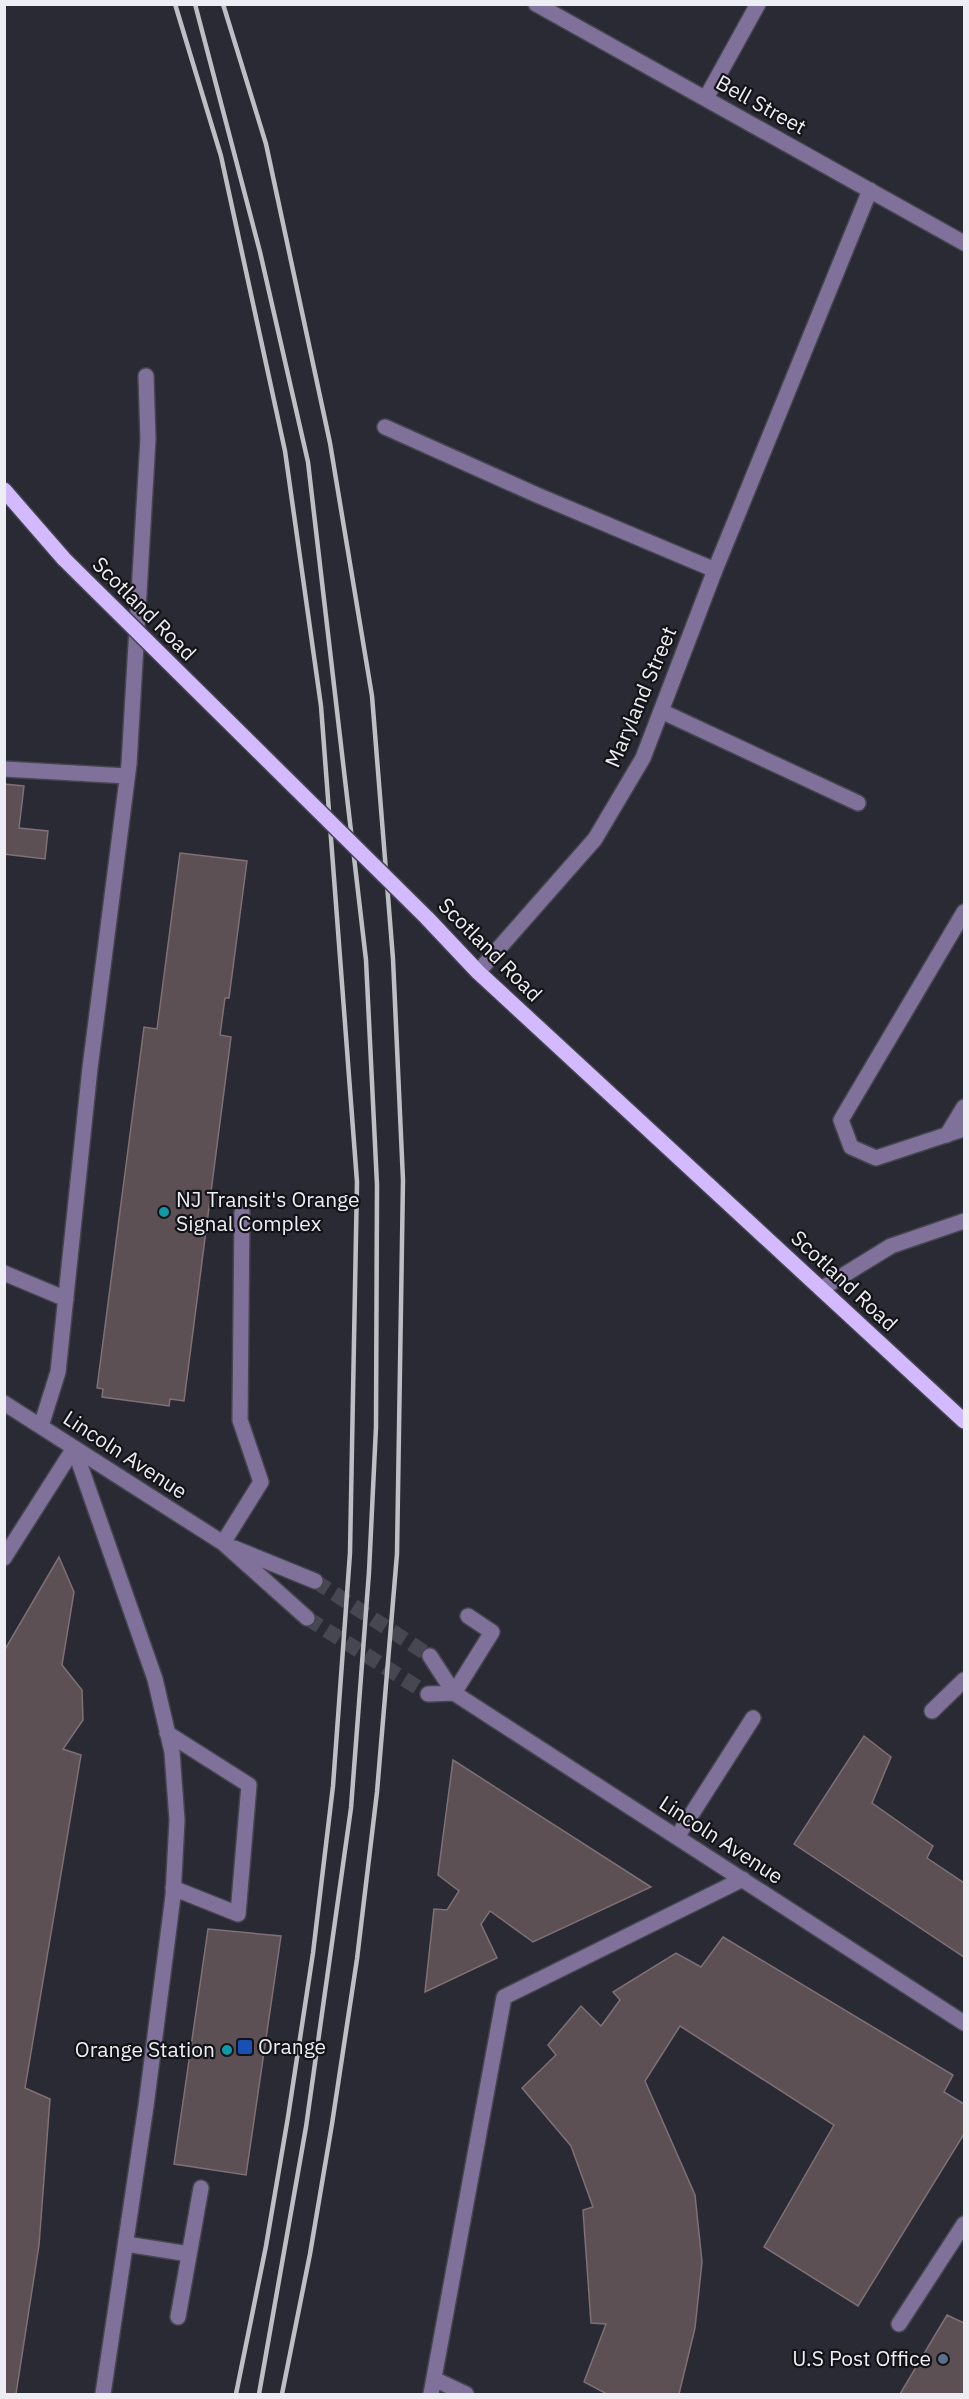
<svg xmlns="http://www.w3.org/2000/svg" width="969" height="2399" viewBox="0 0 969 2399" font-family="'IBM Plex Sans',sans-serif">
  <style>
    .building { fill: #5c5054; stroke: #7e7075; stroke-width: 1.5 }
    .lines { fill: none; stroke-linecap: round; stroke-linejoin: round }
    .minor-tunnel { stroke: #474751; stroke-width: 15; stroke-dasharray: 15 8; stroke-linecap: butt }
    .minor-casing { stroke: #45454f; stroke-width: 18 }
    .major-casing { stroke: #45454f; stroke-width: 18 }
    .minor { stroke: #80719a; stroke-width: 15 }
    .major { stroke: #d3baff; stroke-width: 15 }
    .rail { stroke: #bebec5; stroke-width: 4.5 }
    .major-bridge-casing { stroke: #45454f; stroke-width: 18; stroke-linecap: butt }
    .major-bridge { stroke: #d3baff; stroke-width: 15 }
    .culture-dot { fill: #0f9aa8; stroke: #131317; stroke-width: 2 }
    .transit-dot { fill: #1a4fb4; stroke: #131317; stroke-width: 2 }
    .service-dot { fill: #5c6f8a; stroke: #131317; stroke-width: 2 }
    .labels { text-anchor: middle; stroke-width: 4.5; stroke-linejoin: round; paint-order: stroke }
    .street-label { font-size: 21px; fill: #ededf4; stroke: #131317 }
    .poi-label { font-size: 21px; fill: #ededf4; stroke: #131317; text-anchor: start }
  </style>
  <rect width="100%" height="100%" fill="#2a2a34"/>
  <path class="building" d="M4 784 24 786 19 828 48 831 45 859 4 854Z
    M180 853 247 861 229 998H225L220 1035 231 1037 184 1401 170 1399 169 1406 102 1397 103 1389 97 1388 144 1027 157 1029Z
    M59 1557 74 1592 62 1665 82 1690 83 1720 63 1749 81 1755 25 2088 50 2099 39 2245 16 2394H4V1651Z
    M864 1736 891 1757 872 1803 933 1846 927 1858 964 1883V1957L794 1844Z
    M453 1760 651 1887 533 1942 490 1911 481 1924 497 1958 425 1992 434 1909 447 1910 459 1891 438 1875Z
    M208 1929 281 1936 246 2175 174 2164Z
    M723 1937 953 2075 944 2092 964 2104V2134L858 2306 764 2247 834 2125 680 2026 645 2081 695 2195 702 2262 695 2328 679 2394H607L584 2382 606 2324 591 2323 583 2210 593 2207 571 2146 522 2088 556 2055 548 2045 581 2006 601 2026 620 2000 613 1992 676 1953 701 1967Z
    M947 2315 964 2323V2394H900Z"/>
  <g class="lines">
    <path class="minor-tunnel" d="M315 1581 430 1656
      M307 1618 428 1694"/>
    <defs>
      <path id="minor" d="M536 4 964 243
        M706 98 758 4
        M385 427 537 495 715 570
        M661 711 858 803
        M4 769 127 776
        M964 912 841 1120 851 1147 876 1158 964 1129
        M478 972 595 839 643 758 715 570 870 190
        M947 1135 964 1107
        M4 1273 66 1299
        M821 1289 891 1246 964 1221
        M4 1403 223 1543 307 1618
        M41 1426 58 1372 90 1068 129 764 148 439 146 376
        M74 1448 155 1679 172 1752 177 1820 173 1896 146 2106 103 2394
        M223 1543 261 1482 240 1420 242 1212
        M234 1548 315 1581
        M4 1558 74 1448
        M430 1656 454 1693 964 2023
        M454 1693 492 1632 468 1616
        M428 1694 454 1693
        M932 1711 964 1680
        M167 1733 249 1785 238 1914 173 1888
        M677 1837 753 1718
        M126 2244 189 2254
        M178 2317 201 2188
        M899 2324 964 2224
        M434 2379 466 2394
        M431 2394 504 1997 743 1879"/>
      <path id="major" d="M4 490 64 559
        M427 918 478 972 964 1421"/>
    </defs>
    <use href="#minor" class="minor-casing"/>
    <use href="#major" class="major-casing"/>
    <use href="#minor" class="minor"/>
    <use href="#major" class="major"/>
    <path class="rail" d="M175 4 221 156 285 451 321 706 357 1182 350 1553 333 1786 313 1953 288 2117 266 2246 236 2394
      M195 4 260 252 308 462 366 960 377 1185 376 1427 369 1572 351 1808 306 2127 259 2394
      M223 4 266 144 330 443 372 696 393 959 403 1180 397 1554 377 1792 357 1959 332 2124 310 2254 282 2394"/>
    <defs>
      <path id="major-bridge" d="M64 559 427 918"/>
    </defs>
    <use href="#major-bridge" class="major-bridge-casing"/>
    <use href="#major-bridge" class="major-bridge"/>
  </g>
  <g class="culture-dot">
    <circle cx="164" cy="1212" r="6"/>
    <circle cx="227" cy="2050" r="6"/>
  </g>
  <rect class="transit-dot" x="237" y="2039" width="16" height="16" rx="3"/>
  <circle class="service-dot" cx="943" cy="2359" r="6"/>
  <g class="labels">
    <g class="street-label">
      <text transform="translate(761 105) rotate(29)" y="7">Bell Street</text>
      <text transform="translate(144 609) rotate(45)" y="7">Scotland Road</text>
      <text transform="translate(641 697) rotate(-67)" y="7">Maryland Street</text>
      <text transform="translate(490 950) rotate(45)" y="7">Scotland Road</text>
      <text transform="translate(844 1281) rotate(43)" y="7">Scotland Road</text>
      <text transform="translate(125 1455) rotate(33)" y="7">Lincoln Avenue</text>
      <text transform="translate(721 1840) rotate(33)" y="7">Lincoln Avenue</text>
    </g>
    <g class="poi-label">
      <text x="176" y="1207">NJ Transit's Orange<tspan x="176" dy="24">Signal Complex</tspan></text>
      <text x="258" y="2054">Orange</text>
      <text x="215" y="2057" text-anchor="end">Orange Station</text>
      <text x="931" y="2366" text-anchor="end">U.S Post Office</text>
    </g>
  </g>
  <rect width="969" height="2399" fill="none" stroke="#ededf4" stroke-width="12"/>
</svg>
